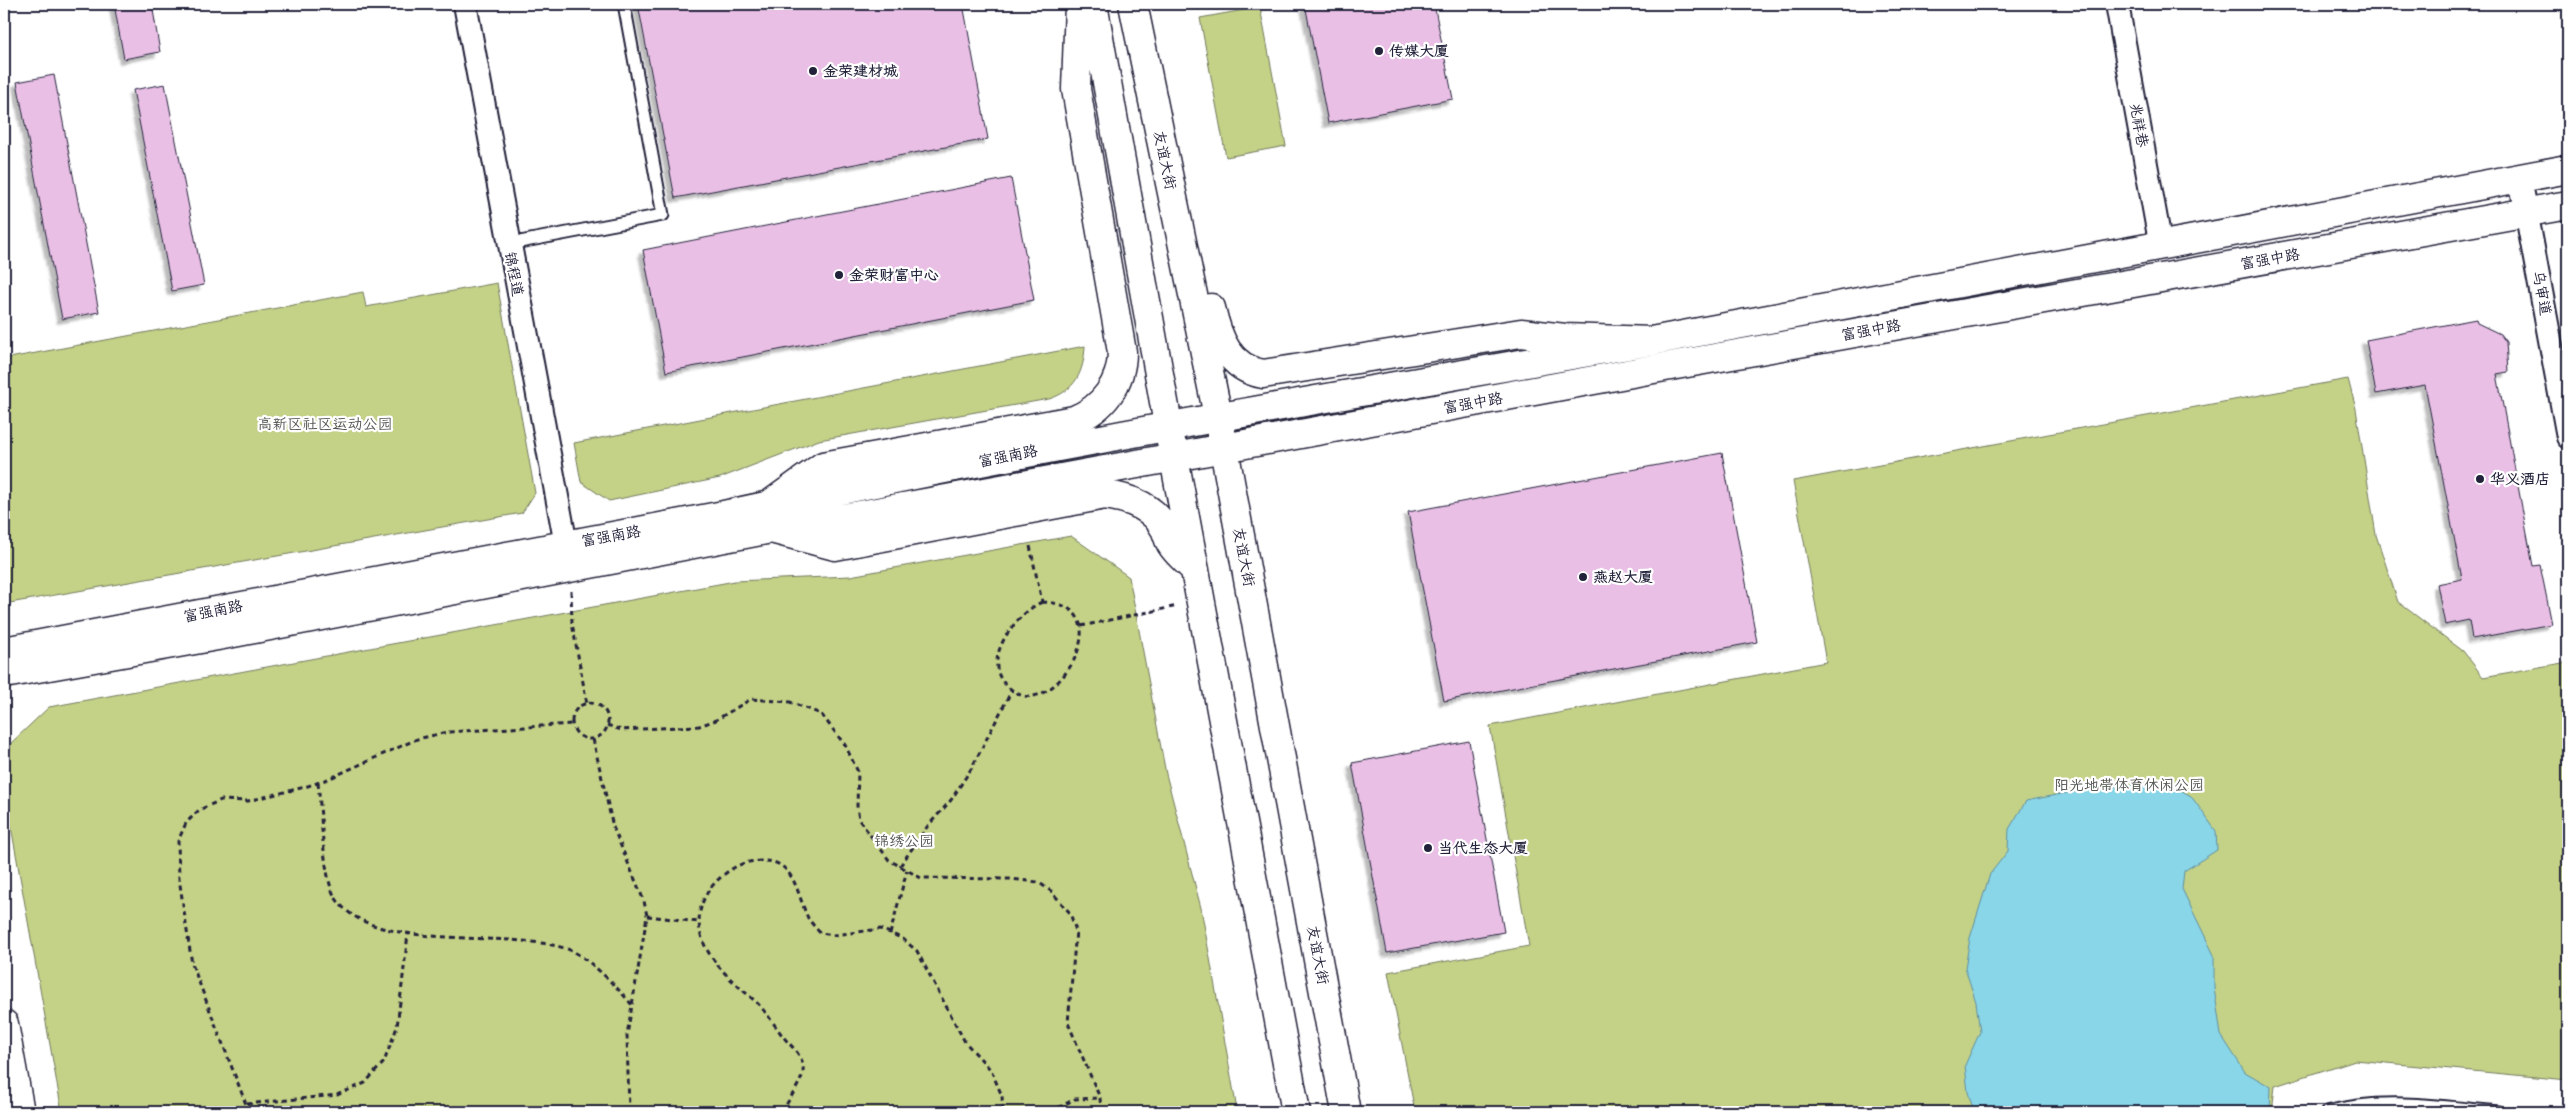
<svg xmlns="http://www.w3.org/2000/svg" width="2572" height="1116" viewBox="0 0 2572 1116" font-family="'Comic Neue','LXGW WenKai TC',sans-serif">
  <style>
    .green { fill: #c3d286; stroke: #727a60 }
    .water { fill: #89d6e8; stroke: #608ea3 }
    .building { fill: #eabfe5; stroke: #22223b; filter: url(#shadow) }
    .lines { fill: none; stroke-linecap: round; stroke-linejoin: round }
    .service-casing { stroke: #22223b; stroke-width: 15 }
    .minor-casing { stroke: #22223b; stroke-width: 26 }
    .tertiary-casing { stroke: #22223b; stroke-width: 31 }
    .secondary-casing { stroke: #22223b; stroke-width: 31 }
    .primary-casing { stroke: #22223b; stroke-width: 31 }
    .path { stroke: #22223b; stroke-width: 3; stroke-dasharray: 5 4; stroke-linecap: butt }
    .service { stroke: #fff; stroke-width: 11 }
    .minor { stroke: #fff; stroke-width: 22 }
    .tertiary { stroke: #fff; stroke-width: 28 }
    .secondary { stroke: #fff; stroke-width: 28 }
    .primary { stroke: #fff; stroke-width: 28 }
    .poi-dot { fill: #22223b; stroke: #fff; stroke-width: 2 }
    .labels { text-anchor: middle; stroke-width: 4.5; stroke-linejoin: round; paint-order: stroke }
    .poi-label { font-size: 15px; font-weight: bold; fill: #22223b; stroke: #fff; text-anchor: start }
    .street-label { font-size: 15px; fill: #22223b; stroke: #fff }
    .park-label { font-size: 15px; fill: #525752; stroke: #fff }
  </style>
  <defs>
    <filter id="shadow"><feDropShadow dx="-4.5" dy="4.5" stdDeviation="1" flood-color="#0004"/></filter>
  </defs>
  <rect width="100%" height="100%" fill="#fff"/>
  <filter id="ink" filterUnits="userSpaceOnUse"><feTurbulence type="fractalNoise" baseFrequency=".02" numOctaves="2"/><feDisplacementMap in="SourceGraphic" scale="10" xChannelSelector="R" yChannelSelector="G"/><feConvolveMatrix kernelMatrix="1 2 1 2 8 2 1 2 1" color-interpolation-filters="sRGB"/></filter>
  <g filter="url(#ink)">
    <path class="green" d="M1260 7 1286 146 1226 157 1200 18Z
      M497 283 535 493 522 513 4 604V359L363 292 366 307Z
      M1085 346C1084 372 1075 391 1049 399L819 440 720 478 609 501 581 482 574 443Z
      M2348 379 2356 409 2376 535 2398 602 2463 651 2483 677 2568 662V1080L2355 1060 2275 1086 2272 1112H1415L1388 972 1529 946 1490 726 1826 662 1793 481Z
      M1071 536 1129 577 1166 774 1201 908 1237 1110 1228 1112H62L4 787 11 743 49 707 735 581 850 576Z"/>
    <path class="water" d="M2167 782 2191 796 2216 831 2217 850 2184 871 2182 889 2214 955V987L2221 1035 2245 1072 2271 1087 2270 1110 2266 1112H1974L1968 1092 1965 1065 1980 1032 1976 1002 1965 968 1970 938 1990 874 2008 851 2009 829 2026 801 2091 788Z"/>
    <path class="building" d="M114 4H152L160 52 124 59Z
      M638 4H963L988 139 675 198Z
      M1305 4H1434L1453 99 1328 123Z
      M54 75 99 312 62 319 17 82Z
      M165 84 204 285 172 291 133 90Z
      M1011 178 1034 300 666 372 643 250Z
      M2476 319 2477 323 2500 334 2506 342 2508 372 2497 374 2533 566 2540 565 2552 624 2472 639 2469 620 2445 625 2437 584 2462 579 2425 385 2376 394 2366 340Z
      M1722 453 1757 642 1444 701 1408 512Z
      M1469 741 1504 932 1387 953 1352 763Z"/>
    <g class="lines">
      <defs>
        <path id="service" d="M509 244 663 215 624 4
          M2327 1112C2383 1096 2442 1107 2499 1112"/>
        <path id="minor" d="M465 4 569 561
          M2117 4 2161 247
          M2520 178 2568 437"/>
        <path id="tertiary" d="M4 1024 20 1112"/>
        <path id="secondary" d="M4 651 724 515C1032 447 1341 396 1651 341 1957 286 2262 225 2568 169
          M4 674 223 635 771 529 833 520 1648 370 2568 205"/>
        <path id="primary" d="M1093 4 1174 458 1296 1112
          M1133 4 1218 416 1346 1112
          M1211 308C1218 339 1229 368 1263 374L1521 333 1565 338 1652 341
          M769 505 823 466 1074 420C1103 409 1122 383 1122 352L1076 89 1079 4
          M771 529 835 546 1105 495C1129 498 1153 506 1165 529 1167 533 1168 539 1171 544 1176 553 1188 562 1195 570"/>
      </defs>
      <use href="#service" class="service-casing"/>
      <use href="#minor" class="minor-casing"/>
      <use href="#tertiary" class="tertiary-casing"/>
      <use href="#secondary" class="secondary-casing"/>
      <use href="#primary" class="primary-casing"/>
      <path class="path" d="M1030 546 1042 602
        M571 591 572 623 587 704
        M1042 602C1120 603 1064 704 1024 696 1016 694 1010 689 1005 684 980 659 1018 612 1042 602Z
        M1081 626 1178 606
        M572 721a18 18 0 1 1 36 0a18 18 0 1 1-36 0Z
        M607 725 621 730 699 726 716 720 751 699 790 702 821 714 845 745 858 772 857 806 859 820 889 860 921 878 1011 879 1038 882 1051 891 1070 913 1076 931 1068 1023 1100 1098 1101 1112
        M593 739 613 827 644 901 647 916 627 1035 629 1112
        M318 783C321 808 323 875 334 895 366 956 511 927 570 950 589 958 619 989 632 1005
        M900 866 927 827 951 800 971 769 1012 690
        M647 916 699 922
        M890 934 907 870
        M247 1104 337 1095 365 1083 384 1062 397 1027 408 934
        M249 1112 192 964 179 878 178 841 186 823 199 810 221 800 248 801 305 787 328 779 417 739 448 732 572 724
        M782 1112C787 1102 802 1082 803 1072 805 1058 794 1049 786 1040 775 1027 767 1012 755 1001 728 977 688 946 702 904 707 888 722 874 737 866 745 862 754 861 763 861 795 860 797 895 808 918 811 923 816 928 820 933L834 935 881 929 903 939 917 951 965 1042 991 1070 1002 1096 1003 1112
        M1050 1112 1075 1099 1100 1098"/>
      <use href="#service" class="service"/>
      <use href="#minor" class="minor"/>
      <use href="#tertiary" class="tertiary"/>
      <use href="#secondary" class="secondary"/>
      <use href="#primary" class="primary"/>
    </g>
  </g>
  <g class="poi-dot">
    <circle cx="1379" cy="51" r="5"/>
    <circle cx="813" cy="71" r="5"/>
    <circle cx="839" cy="275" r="5"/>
    <circle cx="2480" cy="479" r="5"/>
    <circle cx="1583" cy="577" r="5"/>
    <circle cx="1428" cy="848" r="5"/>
  </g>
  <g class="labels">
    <g class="poi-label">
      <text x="1389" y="56">传媒大厦</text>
      <text x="823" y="76">金荣建材城</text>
      <text x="849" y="280">金荣财富中心</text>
      <text x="2490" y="484">华义酒店</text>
      <text x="1593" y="582">燕赵大厦</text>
      <text x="1438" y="853">当代生态大厦</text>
    </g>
    <g class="street-label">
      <text transform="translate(2139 125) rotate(80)" y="5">兆祥巷</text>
      <text transform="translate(1165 160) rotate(78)" y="5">友谊大街</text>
      <text transform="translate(2270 259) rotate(-10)" y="5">富强中路</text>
      <text transform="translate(514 274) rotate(79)" y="5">锦程道</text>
      <text transform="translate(2542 293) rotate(80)" y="5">乌审道</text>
      <text transform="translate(1871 330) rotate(-10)" y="5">富强中路</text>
      <text transform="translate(1473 403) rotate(-10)" y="5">富强中路</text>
      <text transform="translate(1008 456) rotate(-11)" y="5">富强南路</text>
      <text transform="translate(611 536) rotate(-10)" y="5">富强南路</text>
      <text transform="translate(1244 557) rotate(79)" y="5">友谊大街</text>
      <text transform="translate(213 611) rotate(-11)" y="5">富强南路</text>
      <text transform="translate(1318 955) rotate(79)" y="5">友谊大街</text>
    </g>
    <g class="park-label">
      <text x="325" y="429">高新区社区运动公园</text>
      <text x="2129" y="790">阳光地带体育休闲公园</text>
      <text x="904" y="846">锦绣公园</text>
    </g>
  </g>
  <rect width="2572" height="1116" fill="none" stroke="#fff" stroke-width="20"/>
  <rect x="10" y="10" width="2552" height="1096" fill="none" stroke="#22223b" stroke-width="2" filter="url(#ink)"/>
</svg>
